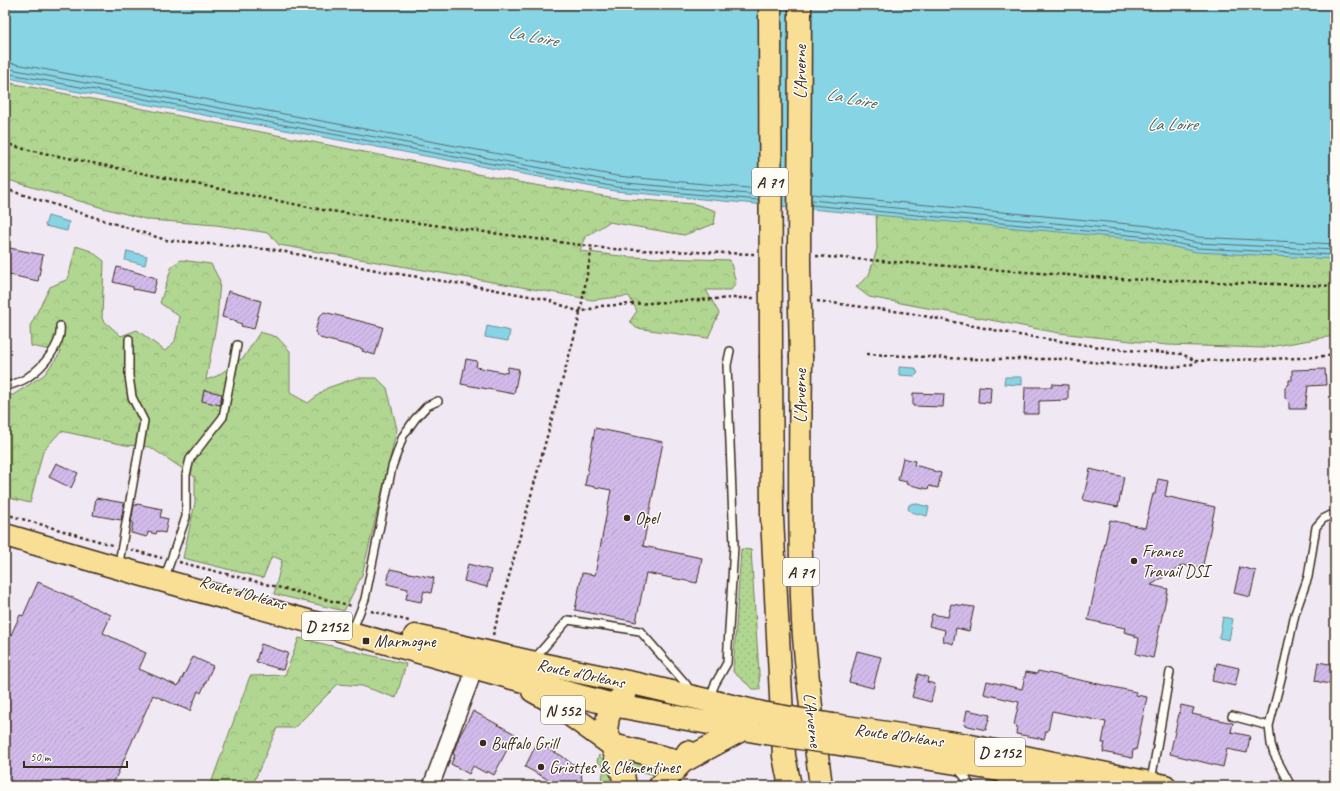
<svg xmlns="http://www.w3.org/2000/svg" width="1340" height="791" viewBox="0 0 1340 791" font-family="Caveat,sans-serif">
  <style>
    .grass { fill: url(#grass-dots); stroke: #768058 }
    .forest { fill: url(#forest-crowns); stroke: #768058 }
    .water { fill: #87d4e5; stroke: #699095 }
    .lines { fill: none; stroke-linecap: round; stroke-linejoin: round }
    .shore { stroke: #596e6e; stroke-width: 1 }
    .building { fill: url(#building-hatch); stroke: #3b2a1e }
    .service-casing { stroke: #3b2a1e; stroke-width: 10 }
    .minor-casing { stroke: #3b2a1e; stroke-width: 18 }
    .primary-casing { stroke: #3b2a1e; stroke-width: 25 }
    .motorway-casing { stroke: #3b2a1e; stroke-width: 25 }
    .path { stroke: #3b2a1e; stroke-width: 2.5; stroke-dasharray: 3 3; stroke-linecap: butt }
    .service { stroke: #fdfcf7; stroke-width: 7 }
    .minor { stroke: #fdfcf7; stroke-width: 15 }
    .primary { stroke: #f9df96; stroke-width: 22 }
    .motorway { stroke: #f9df96; stroke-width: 22 }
    .primary-bridge-casing { stroke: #3b2a1e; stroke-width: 25; stroke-linecap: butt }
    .motorway-bridge-casing { stroke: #3b2a1e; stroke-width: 25; stroke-linecap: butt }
    .primary-bridge { stroke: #f9df96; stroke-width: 22 }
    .motorway-bridge { stroke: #f9df96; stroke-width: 22 }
    .poi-dot { fill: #3b2a1e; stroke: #fdfcf7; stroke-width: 1.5 }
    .labels { text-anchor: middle; stroke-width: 3; stroke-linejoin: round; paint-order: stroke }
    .shield { fill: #fdfcf7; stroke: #75695f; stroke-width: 1 }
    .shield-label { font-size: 16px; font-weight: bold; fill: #3b2a1e }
    .street-label { font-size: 17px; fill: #3b2a1e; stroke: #fdfcf7 }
    .poi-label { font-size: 17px; fill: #3b2a1e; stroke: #fdfcf7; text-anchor: start }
    .water-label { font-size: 18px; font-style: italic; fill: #525d5a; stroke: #fdfcf7 }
  </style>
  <defs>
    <pattern id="grass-dots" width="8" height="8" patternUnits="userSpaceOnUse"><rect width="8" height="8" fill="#b1d691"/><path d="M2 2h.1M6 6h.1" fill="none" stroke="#99b87d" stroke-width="1.8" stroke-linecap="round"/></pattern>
    <pattern id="forest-crowns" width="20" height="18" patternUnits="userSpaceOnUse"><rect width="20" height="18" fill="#b1d691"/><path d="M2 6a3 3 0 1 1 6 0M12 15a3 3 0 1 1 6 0" fill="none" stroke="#99b87d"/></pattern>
    <pattern id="building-hatch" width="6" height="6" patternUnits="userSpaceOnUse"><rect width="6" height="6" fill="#d2bbeb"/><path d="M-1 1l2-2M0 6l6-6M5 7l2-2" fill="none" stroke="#b5a1c9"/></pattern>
  </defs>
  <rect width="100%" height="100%" fill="#f0e8f3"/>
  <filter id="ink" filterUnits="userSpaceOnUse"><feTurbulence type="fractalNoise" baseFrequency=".025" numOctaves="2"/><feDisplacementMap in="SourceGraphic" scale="8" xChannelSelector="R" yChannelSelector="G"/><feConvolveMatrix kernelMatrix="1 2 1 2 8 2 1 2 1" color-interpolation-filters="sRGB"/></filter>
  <g filter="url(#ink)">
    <path class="grass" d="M741 549 751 550 760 689H753L733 672Z
      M599 755 611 768 616 786H601L604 767 597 761Z
      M626 758 665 768 659 776 631 769Z"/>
    <path class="forest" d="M5 82 523 183 616 198 695 204 716 211 714 224 684 235 609 222 585 237 580 251 629 257 730 260 736 283 731 290H706L719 313 708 338 636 328 630 321 637 311 629 296 592 300 556 293 279 245 269 233 216 225 149 220 103 208 5 179Z
      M876 208 1335 252V337H1327L1264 348 1167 345 1059 333 869 297 856 287 869 275 877 249Z
      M76 246 91 251 104 261 102 319 121 336 137 330 165 351 175 341 180 317 160 303 172 266 181 260 211 264 220 281 217 320 206 380 217 376 244 357 260 332 277 337 290 351V393L308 403 327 388 356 378H377L387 388 397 429 362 575 344 611 274 594 282 560 272 556 263 578 183 558 195 503V477L150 447 125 445 61 431 43 451 30 503 5 497V395H13L44 375 61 352 31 346 30 326 50 287 68 279Z
      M299 638 406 664 396 698 362 686 338 684 294 728H277L252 786H210L250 676 285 675Z"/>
    <path class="water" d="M5 5H1335V259L1196 252 1148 241 1081 234 615 191 41 85 5 77Z
      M48 216 69 222 67 231 45 226Z
      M127 251 147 256 145 265 125 260Z
      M487 326 510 331 508 341 485 337Z
      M899 367 915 368 918 373 915 376 899 375Z
      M1005 377H1022V385L1004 384Z
      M913 503 929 507 927 516 911 512 908 509 909 505Z
      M1223 617 1233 619 1229 640 1219 638Z"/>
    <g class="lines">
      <path class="shore" d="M5 62 617 176 759 189
        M5 68 616 182 759 195
        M5 73 616 187 759 200
        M811 194 1150 226 1198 237 1335 244
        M811 200 1149 232 1197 243 1335 250
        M811 205 1149 237 1197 248 1335 255"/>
    </g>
    <path class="building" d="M5 247 43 255 38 281 5 274Z
      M117 267 153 277 157 279 153 293 133 289V287L113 282Z
      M228 291 261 301 254 329 241 326 242 324 236 322 237 321 222 317Z
      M324 312 383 327 375 355 362 351 363 349 320 338 315 332 319 317Z
      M466 359 477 361 476 367 507 373 508 367 519 369 514 394 461 384Z
      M1325 369 1326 385 1308 386 1305 409H1289V402L1285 398V388L1289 384V380H1292V370Z
      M1052 384 1068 385V400L1039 401V414H1024L1025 387H1052Z
      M979 386 991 387 990 403 978 402Z
      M204 390 222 394 220 405 202 401Z
      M913 393 944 394 943 407 913 406Z
      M595 428 663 442 643 546 702 558 697 583 646 573 636 622 575 610 582 573 595 575 611 490 585 485Z
      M903 458 915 461 914 465 933 470V471L941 473 938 488 929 486 928 489 906 484 907 482 898 480Z
      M56 463 78 473 71 488 49 477Z
      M1090 469 1124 477 1118 507 1083 500Z
      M1158 479 1168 481 1165 496 1215 507 1202 569 1183 565 1151 585 1168 589 1153 658 1136 654 1139 638 1134 637 1135 635 1124 632 1125 628 1088 620 1110 520 1145 528 1153 494H1155Z
      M96 498 124 503 121 520 93 515Z
      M137 504 162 509 160 517 168 519 165 533 157 531 156 534 148 532 147 537 131 533 133 522H131L134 505H137Z
      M468 564 491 570 487 587 464 581Z
      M1240 567 1256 571 1250 597 1234 593Z
      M390 569 434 578 431 593 424 591 421 602 406 599 408 589 387 584Z
      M38 582 111 615 103 633 146 653 139 669 178 686 193 657 213 666 201 693 198 691 190 711 153 695 112 786H5V648L20 615 23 616Z
      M951 604 974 607 969 631 956 628 953 644 943 641 945 630 929 626 932 614 948 617Z
      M261 644 288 653 283 670 256 662Z
      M857 651 881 657 873 688 849 682Z
      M1318 662 1335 665 1334 685 1315 681Z
      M1217 663 1239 668 1235 686 1212 681Z
      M1038 671 1136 692V695L1147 697 1136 750H1133L1132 758 1103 752 1105 743H1102L1106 722 1052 711 1048 731H1046L1044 739 1016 734 1017 726 1014 725 1019 702 984 694 987 681 1022 689 1026 672 1037 674Z
      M918 674 928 677 927 682 935 684 931 702 912 697Z
      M1181 705 1194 708 1192 714 1233 723 1231 732 1250 736 1247 753 1227 749 1223 767 1170 754Z
      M967 710 990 715 986 730 964 725Z
      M473 711 515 734 494 775 487 771 486 773 473 766 469 774 451 764 455 755 453 754 459 737Z
      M537 743 562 756 572 764 581 765 582 786H560L525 767Z"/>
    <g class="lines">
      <defs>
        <path id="service" d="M5 387C12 384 22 382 28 377 42 368 63 344 60 326
          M120 557 144 421 132 397 129 376V339
          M167 571 186 517V475L190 459 223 417 237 345
          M355 624 365 599 392 467 403 436 415 419 427 406 438 401
          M534 659 568 620 640 631 686 684 691 692
          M709 699 715 684 727 663 734 546 727 365 730 351
          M1232 716 1269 726
          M958 769 967 780 970 786
          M1151 781 1170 672
          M998 786 1014 779
          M1291 786 1274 754 1271 744 1269 726 1282 675 1295 614 1308 577 1316 527 1323 519 1335 513
          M1333 786 1335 785"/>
        <path id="minor" d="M431 786 470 682 473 667"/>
        <path id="primary" d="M5 535 143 575 512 678 613 705 714 724 766 733
          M415 636 531 662 637 684 762 713
          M533 691 551 701 612 745 682 762 743 729
          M624 695 613 705 608 717 606 730 623 775 625 786
          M833 725 961 744 1165 786
          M833 743 1024 774 1083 786
          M660 786 682 762 688 752"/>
        <path id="motorway" d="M771 358 772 517 784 756 790 786
          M801 358C800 445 799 533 803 621 806 676 814 731 821 786"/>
      </defs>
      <use href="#service" class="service-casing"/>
      <use href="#minor" class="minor-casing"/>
      <use href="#primary" class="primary-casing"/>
      <use href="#motorway" class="motorway-casing"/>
      <path class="path" d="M5 143 24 149 323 210 610 249 754 254
        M5 189 166 240 276 250 381 271 480 287 545 299 580 312 601 306 732 298H754
        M816 256 1119 279 1335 286
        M817 301 909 313 1019 335 1114 349 1182 354 1196 361 1300 358 1335 355
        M867 354 968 359H1062L1121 365 1180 367 1192 364 1196 361
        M5 514 112 545
        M131 550 162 558
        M179 562 352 606
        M371 611 409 621
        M493 635 579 319 592 247"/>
      <use href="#service" class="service"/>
      <use href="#minor" class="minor"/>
      <use href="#primary" class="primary"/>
      <use href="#motorway" class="motorway"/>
      <defs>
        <path id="primary-bridge" d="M762 713 833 725
          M766 733 833 743"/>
        <path id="motorway-bridge" d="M770 5 771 358
          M800 5 799 263 801 358"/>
      </defs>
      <use href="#primary-bridge" class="primary-bridge-casing"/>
      <use href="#motorway-bridge" class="motorway-bridge-casing"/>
      <use href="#primary-bridge" class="primary-bridge"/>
      <use href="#motorway-bridge" class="motorway-bridge"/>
    </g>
  </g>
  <g class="poi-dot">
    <circle cx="627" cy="518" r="4"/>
    <circle cx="1134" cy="561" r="4"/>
    <rect x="362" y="637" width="8" height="8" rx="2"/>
    <circle cx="483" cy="743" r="4"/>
    <circle cx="541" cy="767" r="4"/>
  </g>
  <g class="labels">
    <g class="shield">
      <rect x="752" y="168" width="36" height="28" rx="3"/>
      <rect x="783" y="558" width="36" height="28" rx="3"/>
      <rect x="302" y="612" width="50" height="28" rx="3"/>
      <rect x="541" y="696" width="44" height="28" rx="3"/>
      <rect x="975" y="738" width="50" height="28" rx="3"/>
    </g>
    <g class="shield-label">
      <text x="770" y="188">A 71</text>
      <text x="801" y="578">A 71</text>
      <text x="327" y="632">D 2152</text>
      <text x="563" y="716">N 552</text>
      <text x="1000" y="758">D 2152</text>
    </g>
    <g class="street-label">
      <text transform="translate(800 72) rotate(-90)" y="6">L'Arverne</text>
      <text transform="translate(800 396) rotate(-90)" y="6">L'Arverne</text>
      <text transform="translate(243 592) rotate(16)" y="6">Route d'Orléans</text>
      <text transform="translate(581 673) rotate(12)" y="6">Route d'Orléans</text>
      <text transform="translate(813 720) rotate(83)" y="6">L'Arverne</text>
      <text transform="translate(899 735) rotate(8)" y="6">Route d'Orléans</text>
    </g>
    <g class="poi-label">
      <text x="635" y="524">Opel</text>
      <text x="1142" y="557">France<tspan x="1142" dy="20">Travail DSI</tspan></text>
      <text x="374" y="647">Marmogne</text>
      <text x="491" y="749">Buffalo Grill</text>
      <text x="549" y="773">Griottes &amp; Clémentines</text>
    </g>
    <g class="water-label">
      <text transform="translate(533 36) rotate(11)" y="6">La Loire</text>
      <text transform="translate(851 98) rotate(11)" y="6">La Loire</text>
      <text x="1172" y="130">La Loire</text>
    </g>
  </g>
  <rect width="1340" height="791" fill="none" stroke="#fdfcf7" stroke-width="20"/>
  <rect x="10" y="10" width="1320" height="771" fill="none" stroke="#3b2a1e" stroke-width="1.5" filter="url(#ink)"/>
  <path d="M24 761v6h103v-6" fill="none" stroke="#3b2a1e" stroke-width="2"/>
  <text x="30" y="761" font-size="12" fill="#3b2a1e" stroke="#fdfcf7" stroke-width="3" paint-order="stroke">50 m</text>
</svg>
